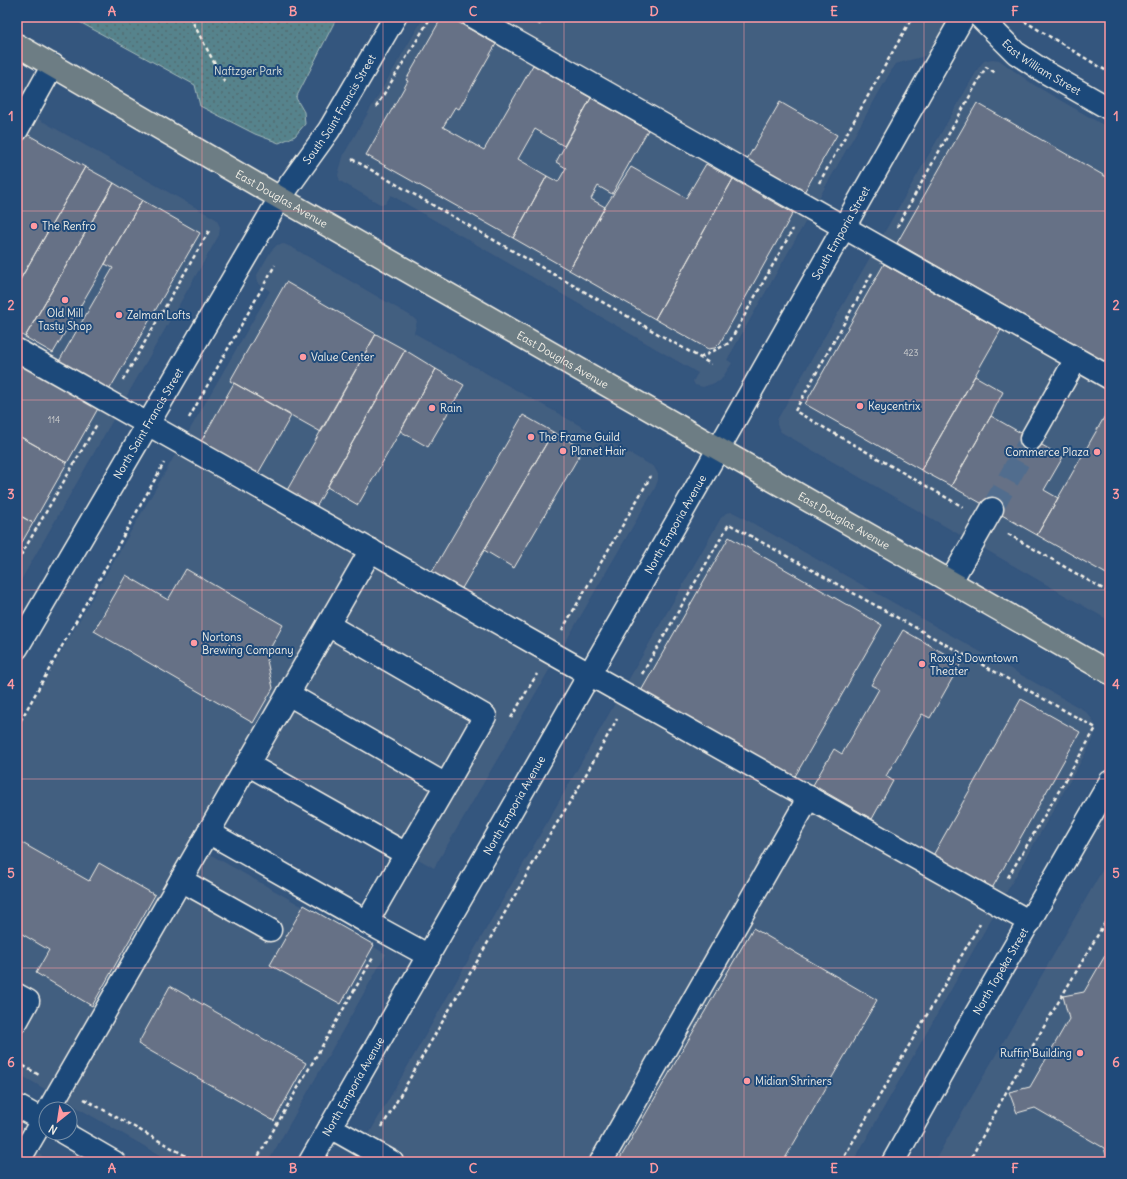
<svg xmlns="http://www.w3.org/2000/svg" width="1127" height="1179" viewBox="0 0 1127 1179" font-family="Delius,sans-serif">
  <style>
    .built { fill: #435e80 }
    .park { fill: url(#park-dots); stroke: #a5baba }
    .building { fill: #667186; stroke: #f4f1e8 }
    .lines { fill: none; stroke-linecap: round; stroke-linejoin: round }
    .minor-tunnel { stroke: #516d8e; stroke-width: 22; stroke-dasharray: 22 11; stroke-linecap: butt }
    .minor-casing { stroke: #f4f1e8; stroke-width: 25 }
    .major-casing { stroke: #f4f1e8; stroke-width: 25 }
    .path { stroke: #f4f1e8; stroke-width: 2.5; stroke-dasharray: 4 3; stroke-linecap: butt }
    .minor { stroke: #1f4a7a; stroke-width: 22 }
    .major { stroke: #6d7d84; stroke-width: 22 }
    .grid { fill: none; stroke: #ff9aa2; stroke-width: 1; stroke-opacity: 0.55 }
    .poi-dot { fill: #ff9aa2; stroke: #1f4a7a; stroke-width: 1.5 }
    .labels { text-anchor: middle; stroke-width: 4; stroke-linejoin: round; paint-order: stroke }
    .number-label { font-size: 9px; fill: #d0d1d0 }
    .street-label { font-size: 11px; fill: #f4f1e8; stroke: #1f4a7a }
    .park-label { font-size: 11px; fill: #dce0da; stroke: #1f4a7a }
    .poi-label { font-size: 11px; fill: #f4f1e8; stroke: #1f4a7a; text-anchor: start }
    .neatline { fill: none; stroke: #ff9aa2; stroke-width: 1.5 }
    .grid-label { font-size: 13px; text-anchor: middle; font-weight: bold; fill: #ff9aa2 }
  </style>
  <defs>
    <pattern id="park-dots" width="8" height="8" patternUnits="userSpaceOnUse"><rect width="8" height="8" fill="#56838c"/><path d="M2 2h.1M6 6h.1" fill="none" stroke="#516b70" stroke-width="1.8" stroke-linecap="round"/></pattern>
  </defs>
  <rect width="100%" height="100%" fill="#34567e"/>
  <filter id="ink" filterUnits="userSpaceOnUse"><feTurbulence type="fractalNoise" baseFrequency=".025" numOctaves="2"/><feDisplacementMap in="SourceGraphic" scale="8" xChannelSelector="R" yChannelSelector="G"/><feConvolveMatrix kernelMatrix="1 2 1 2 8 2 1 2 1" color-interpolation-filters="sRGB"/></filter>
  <g filter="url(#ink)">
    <path class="built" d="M424 17H946V21L940 36 930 53 925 56 895 64 727 360 732 363 720 381 703 387 695 385 693 381 698 373 391 195 385 204H380L340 181 338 175 344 154Z
      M992 59 999 60 1034 85 1110 129V621L781 432 777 425V420L979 67 984 61Z
      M17 107 216 219 220 227 219 235 17 587Z
      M284 244 293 248 411 316 417 321 414 333 654 467 658 474V480L655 488 434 868 255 766 206 852 386 954 268 1162H172L17 1073V728L270 291 258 283 257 275 271 251 277 245Z
      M732 512 740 516 1085 711 1092 719 1096 728 1093 740 853 1162H353L721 518 726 513Z
      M1110 857V1162H934Z
      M17 1142 53 1162H17Z"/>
    <path class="park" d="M75 17H337L296 98 304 112 305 124 295 136 279 143 255 134 200 106 195 85 74 19Z"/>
    <path class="building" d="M442 17H449L496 44 459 109 455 107 443 127 484 150 533 65 591 98 564 146 535 129 518 159 547 176 513 238 366 155 408 81 406 80Z
      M526 17H544L540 25Z
      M591 98 648 130 612 194 598 186 591 199 605 207 569 270 513 238 547 176 558 182 566 168 556 162Z
      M780 102 837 135 803 194 746 161Z
      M977 103 1110 179V365L897 243Z
      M25 133 85 167 17 285V147Z
      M706 164 733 179 655 319 569 270 605 207 631 167 686 198Z
      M85 167 114 183 25 337 17 332V285Z
      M733 179 793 213 720 343 715 348 708 349 655 319Z
      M114 183 142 200 53 353 25 337Z
      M142 200 200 233 108 392 58 363 113 268 105 264Z
      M884 264 1001 330 921 470 805 404Z
      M286 282 376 334 321 432 230 381Z
      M376 334 405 350 315 509 286 492Z
      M405 350 436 369 358 505 327 487Z
      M17 358 100 405 67 463 17 435Z
      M436 369 464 385 428 447 400 431Z
      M975 376 1003 392 991 416 951 486 921 470Z
      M234 383 291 416 256 477 199 445Z
      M1110 407V576L1037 535Z
      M523 415 553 432 461 590 432 572Z
      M991 416 1063 457 1044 490 1058 498 1037 535 951 486Z
      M553 432 583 449 514 568 484 550Z
      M17 435 67 463 33 523 17 514Z
      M17 514 33 523 17 551Z
      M729 537 882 625 794 778 641 691Z
      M186 569 283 625 266 656 273 688 253 723 94 631 126 575 168 600Z
      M903 630 961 663 930 718 922 714 886 776 893 781 872 819 813 785 834 749 842 754 879 689 871 685Z
      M1021 699 1080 732 990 892 931 859Z
      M17 840 89 881 99 863 155 895 92 1006 36 973 49 950 17 931Z
      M304 905 374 945 341 1004 270 965Z
      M753 928 877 1000 783 1162H618Z
      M1110 947V1162H1108L1104 1148 1035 1108 1017 1113 1009 1092 1030 1087 1069 1019 1063 996 1084 992Z
      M170 986 306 1063 274 1121 138 1044Z"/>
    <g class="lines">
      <path class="minor-tunnel" d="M992 509 1031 439"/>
      <defs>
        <g id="minor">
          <path d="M473 17 1110 378"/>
          <path id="s1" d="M980 17 1016 53 1045 72 1110 109"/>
          <path d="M17 130 53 65"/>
          <path d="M17 350 550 652 1030 922"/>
          <path d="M1031 439 1076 359"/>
          <path d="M951 581 992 509"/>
          <path d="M328 625 485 716 446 785"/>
          <path id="s2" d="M17 648 280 198 329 130 395 17"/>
          <path d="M247 764 406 854 446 785 288 694"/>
          <path d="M208 832 367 922 406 854"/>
          <path d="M181 880 270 930"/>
          <path d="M367 922 429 956"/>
          <path d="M17 995 28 1001 17 1021"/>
          <path d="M17 1106 46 1122"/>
          <path d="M49 1109 371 550"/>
          <path d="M330 1127 392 1162"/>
          <path d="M64 1133 114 1162"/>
          <path d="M18 1162 46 1114"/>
          <path id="s3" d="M310 1162 719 448 963 17"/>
          <path d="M601 1162 809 797"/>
          <path id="s4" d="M893 1162 974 1017 1110 782"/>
        </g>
        <g id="major">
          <path id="s5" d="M17 45 280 198 1110 673"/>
        </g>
      </defs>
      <use href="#minor" class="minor-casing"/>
      <use href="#major" class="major-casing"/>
      <path class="path" d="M190 17 226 85
        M1024 21 1110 73
        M376 107 431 17
        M352 159 711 364
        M819 183 910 21 902 17
        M897 227 986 67 996 73
        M872 273 795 411 963 507
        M700 358 729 343 793 229
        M123 380 210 229
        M189 418 275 265
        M1008 534 1110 593
        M17 562 97 424
        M562 630 651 476
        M642 674 729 524 1096 728 1007 879
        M511 718 537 674
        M17 727 164 463
        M17 1062 39 1075
        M84 1099 197 1162
        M382 1127 546 841 576 792 617 719
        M255 1162 374 956
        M841 1162 980 924
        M967 1162 971 1158 1011 1083 1110 914"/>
      <use href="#minor" class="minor"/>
      <use href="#major" class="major"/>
    </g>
  </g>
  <path class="grid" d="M202 17V1162M383 17V1162M564 17V1162M744 17V1162M924 17V1162M17 211H1110M17 400H1110M17 590H1110M17 779H1110M17 968H1110"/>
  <g class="poi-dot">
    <circle cx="34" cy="226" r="4"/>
    <circle cx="65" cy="300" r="4"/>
    <circle cx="119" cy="315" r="4"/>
    <circle cx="303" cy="357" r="4"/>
    <circle cx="860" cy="406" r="4"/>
    <circle cx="432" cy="408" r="4"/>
    <circle cx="531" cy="437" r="4"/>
    <circle cx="563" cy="451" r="4"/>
    <circle cx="1097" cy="452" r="4"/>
    <circle cx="194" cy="643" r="4"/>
    <circle cx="922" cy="664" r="4"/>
    <circle cx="1080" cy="1053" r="4"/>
    <circle cx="747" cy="1081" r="4"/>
  </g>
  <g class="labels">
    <g class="number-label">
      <text x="911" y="356">423</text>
      <text x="54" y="423">114</text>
    </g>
    <g class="street-label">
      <text dy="4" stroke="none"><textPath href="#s1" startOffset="80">East William Street</textPath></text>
      <text dy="4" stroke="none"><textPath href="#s2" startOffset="628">South Saint Francis Street</textPath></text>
      <text dy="4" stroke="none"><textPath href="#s5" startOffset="306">East Douglas Avenue</textPath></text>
      <text dy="4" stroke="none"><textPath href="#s3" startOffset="1070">South Emporia Street</textPath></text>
      <text dy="4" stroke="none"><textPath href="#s5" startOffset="630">East Douglas Avenue</textPath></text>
      <text dy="4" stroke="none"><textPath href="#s2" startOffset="260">North Saint Francis Street</textPath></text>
      <text dy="4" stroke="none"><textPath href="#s5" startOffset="954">East Douglas Avenue</textPath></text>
      <text dy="4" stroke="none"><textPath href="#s3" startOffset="735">North Emporia Avenue</textPath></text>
      <text dy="4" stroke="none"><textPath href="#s3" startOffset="411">North Emporia Avenue</textPath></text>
      <text dy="4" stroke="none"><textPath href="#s4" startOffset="219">North Topeka Street</textPath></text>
      <text dy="4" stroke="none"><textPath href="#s3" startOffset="87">North Emporia Avenue</textPath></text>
    </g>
    <g class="park-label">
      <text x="248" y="75">Naftzger Park</text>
    </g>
    <g class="poi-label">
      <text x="42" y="230">The Renfro</text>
      <text x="65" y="317" text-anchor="middle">Old Mill<tspan x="65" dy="13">Tasty Shop</tspan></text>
      <text x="127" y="319">Zelman Lofts</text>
      <text x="311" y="361">Value Center</text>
      <text x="868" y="410">Keycentrix</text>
      <text x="440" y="412">Rain</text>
      <text x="539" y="441">The Frame Guild</text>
      <text x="571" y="455">Planet Hair</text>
      <text x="1089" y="456" text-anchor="end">Commerce Plaza</text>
      <text x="202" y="641">Nortons<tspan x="202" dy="13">Brewing Company</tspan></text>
      <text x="930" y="662">Roxy's Downtown<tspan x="930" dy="13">Theater</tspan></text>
      <text x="1072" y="1057" text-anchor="end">Ruffin Building</text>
      <text x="755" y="1085">Midian Shriners</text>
    </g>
  </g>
  <rect width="1127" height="1179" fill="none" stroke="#1f4a7a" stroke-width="44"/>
  <g transform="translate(58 1121) rotate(210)"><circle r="19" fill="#1f4a7a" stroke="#748da6"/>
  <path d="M0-3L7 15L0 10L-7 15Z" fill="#ff9aa2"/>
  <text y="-6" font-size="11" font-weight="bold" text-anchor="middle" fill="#f4f1e8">N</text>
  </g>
  <rect x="22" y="22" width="1083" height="1135" class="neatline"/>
  <g class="grid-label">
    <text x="112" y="16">A</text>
    <text x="293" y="16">B</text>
    <text x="473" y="16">C</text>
    <text x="654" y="16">D</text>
    <text x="834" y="16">E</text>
    <text x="1015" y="16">F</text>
    <text x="11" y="121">1</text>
    <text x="1116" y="121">1</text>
    <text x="11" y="310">2</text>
    <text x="1116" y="310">2</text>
    <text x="11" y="499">3</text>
    <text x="1116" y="499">3</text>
    <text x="11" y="689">4</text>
    <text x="1116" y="689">4</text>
    <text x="11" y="878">5</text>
    <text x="1116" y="878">5</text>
    <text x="11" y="1067">6</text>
    <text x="1116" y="1067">6</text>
    <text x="112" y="1173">A</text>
    <text x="293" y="1173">B</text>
    <text x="473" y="1173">C</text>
    <text x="654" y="1173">D</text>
    <text x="834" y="1173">E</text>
    <text x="1015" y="1173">F</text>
  </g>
</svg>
